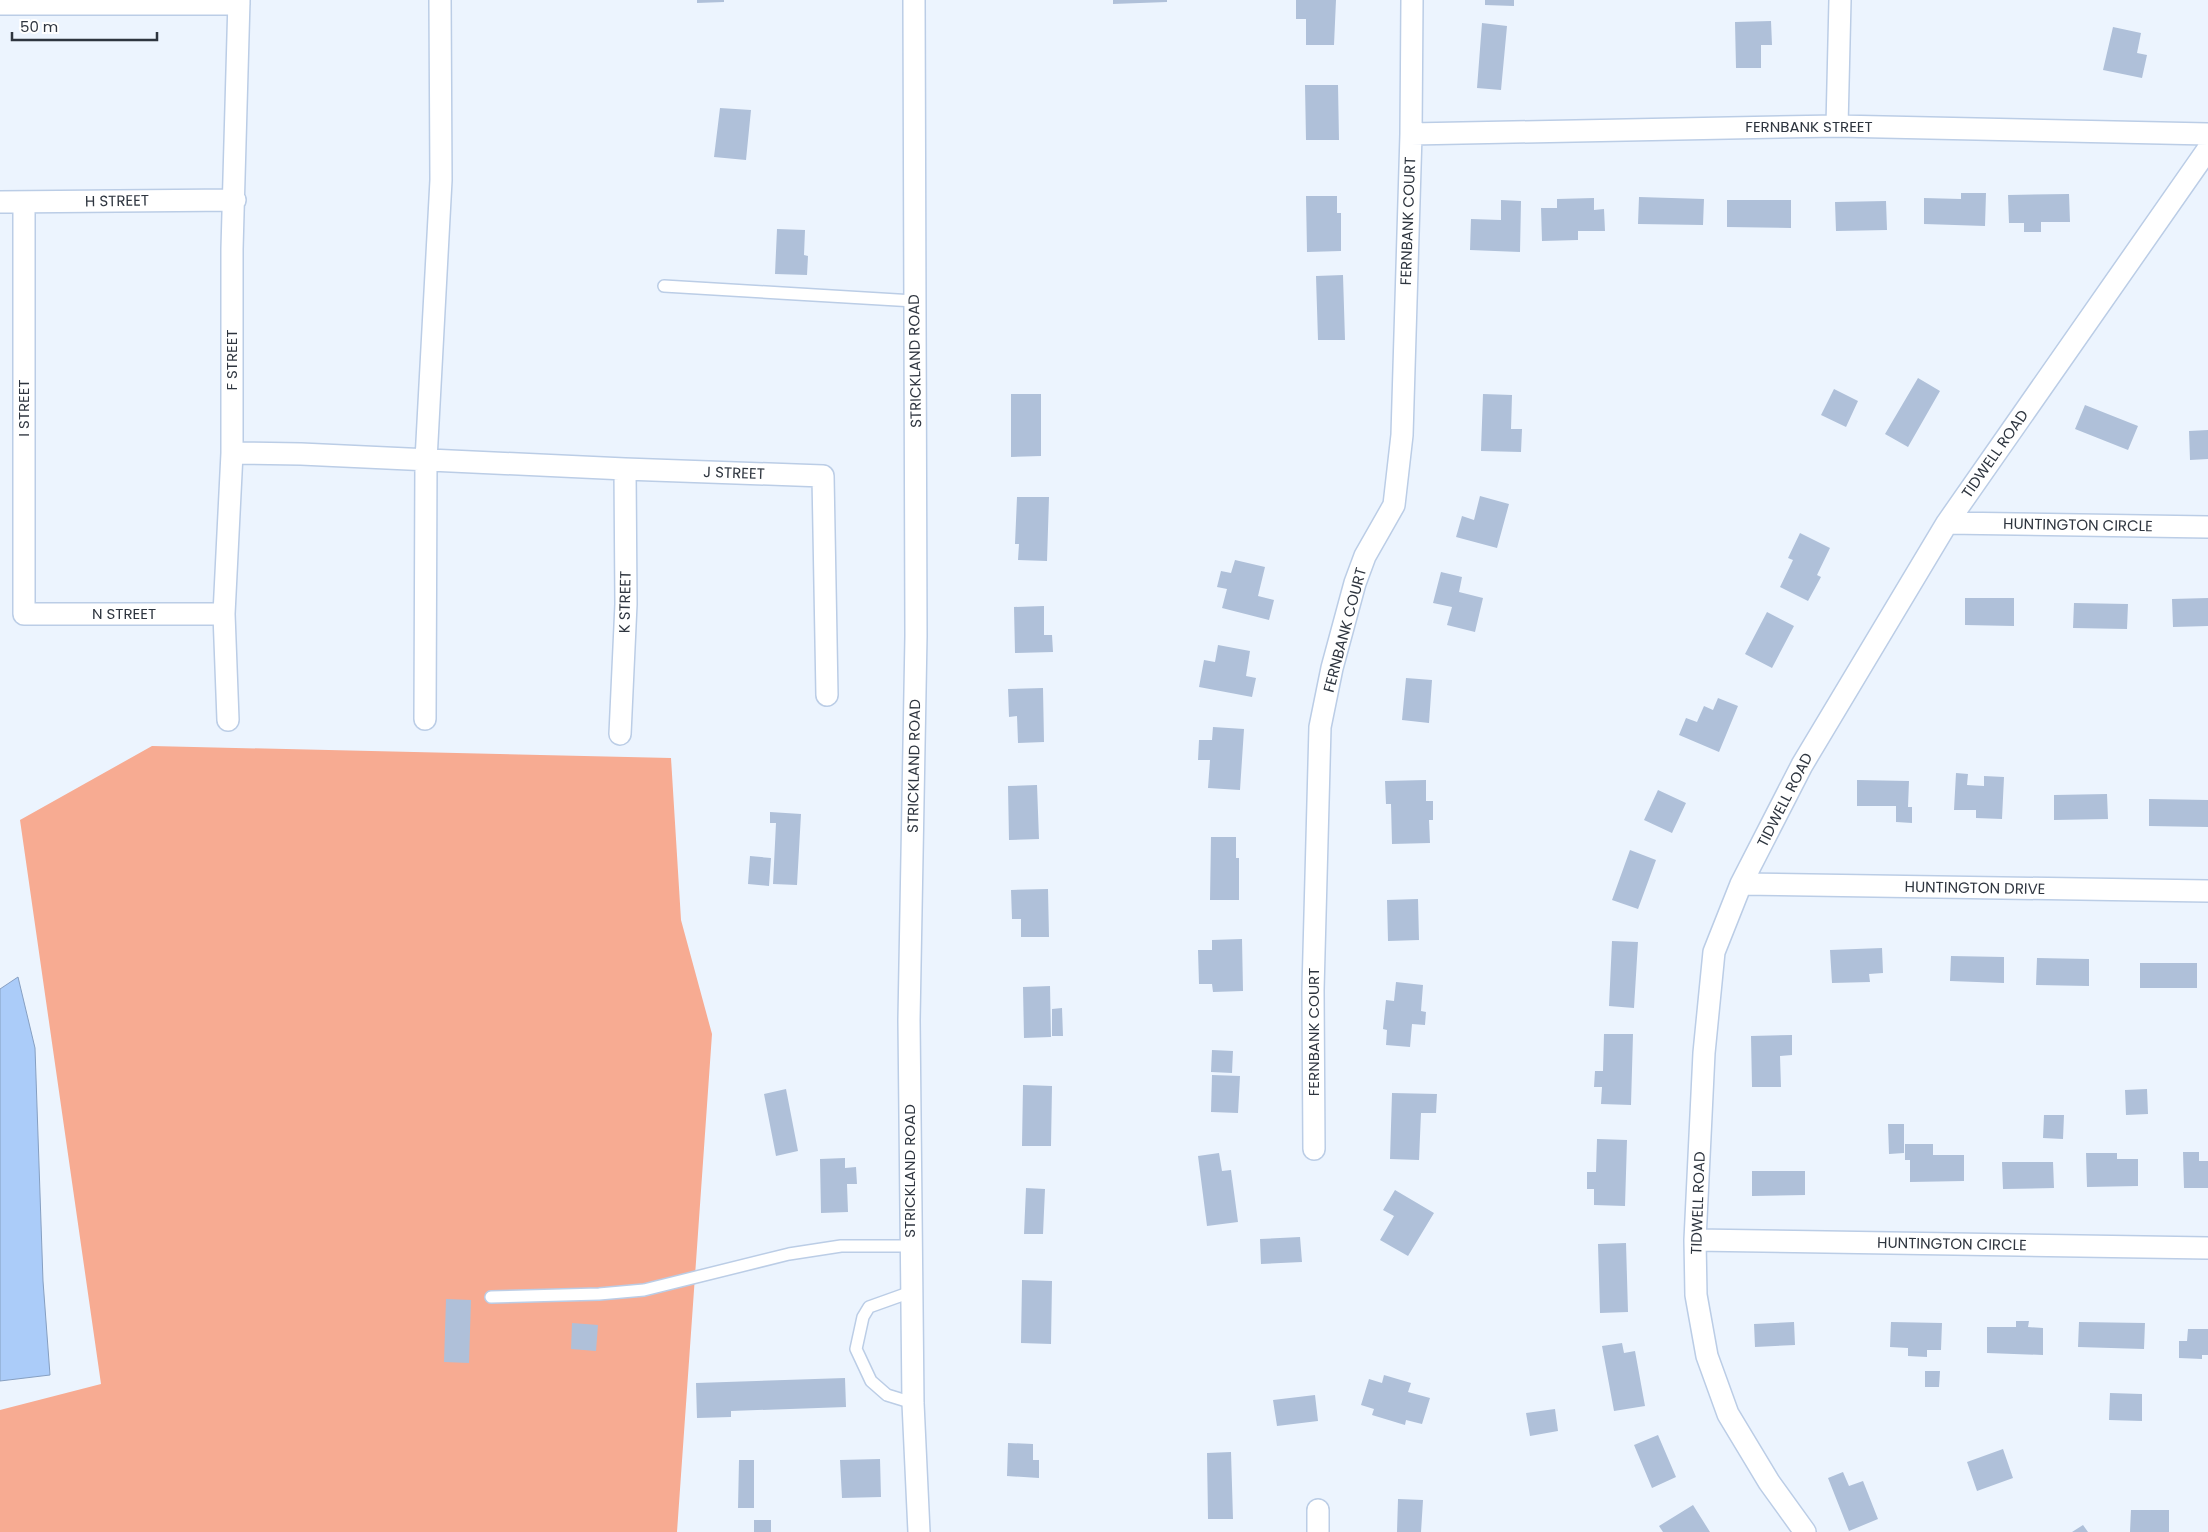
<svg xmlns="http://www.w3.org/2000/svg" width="2208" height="1532" viewBox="0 0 2208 1532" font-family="Poppins,sans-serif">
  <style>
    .forest { fill: #f7ab92 }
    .water { fill: #abccf9; stroke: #869fc1 }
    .building { fill: #afc0d9 }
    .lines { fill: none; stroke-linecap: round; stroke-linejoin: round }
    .lane-casing { stroke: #bbcde6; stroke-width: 14 }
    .street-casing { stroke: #bbcde6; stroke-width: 24 }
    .lane { stroke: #fff; stroke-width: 11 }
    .street { stroke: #fff; stroke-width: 21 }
    .labels { text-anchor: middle; stroke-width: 4; stroke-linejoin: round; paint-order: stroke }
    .street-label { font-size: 15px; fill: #2e353f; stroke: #fff }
  </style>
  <rect width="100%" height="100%" fill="#ecf4fe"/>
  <path class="forest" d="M152 746 671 758 681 920 712 1034 677 1532H0V1410L101 1384 20 820Z"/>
  <path class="water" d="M18 977 35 1048 43 1281 50 1375 0 1381V989Z"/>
  <path class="building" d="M697 0H724V2L697 3Z
    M1113 0H1167V2L1113 4Z
    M1296 0H1336L1334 45H1306V19H1296Z
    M1485 0H1514V6L1485 5Z
    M1771 21 1772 45H1761V68H1736L1735 22Z
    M1482 23 1507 26 1501 90 1477 88Z
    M2113 27 2141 33 2137 53 2147 55 2142 78 2103 70Z
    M1305 85H1338L1339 140H1306Z
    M720 108 751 110 746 160 714 157Z
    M1961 193H1986L1985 226 1924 224V198L1961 199Z
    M2069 194 2070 222H2041V232H2024V223H2009L2008 195Z
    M1306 196H1337V213H1341V251L1307 252Z
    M1639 197 1704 199 1703 225 1638 224Z
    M1594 198V210L1604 209 1605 231H1578V240L1542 241 1541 208H1557V199Z
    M1501 200 1521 201 1520 252 1470 250 1471 219 1501 220Z
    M1727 200H1791V228L1727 227Z
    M1886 201 1887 230 1836 231 1835 202Z
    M777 229 805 230 804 255 808 256 807 275 775 274Z
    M1343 275 1345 340H1318L1316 276Z
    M1918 378 1940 391 1908 447 1885 434Z
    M1834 389 1858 401 1846 427 1821 415Z
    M1011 394H1041V456L1011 457Z
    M1483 394 1512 395 1511 429H1522L1521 452 1481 451Z
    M2085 405 2138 426 2128 450 2075 429Z
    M2208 430V459L2190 460 2189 431Z
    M1480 496 1509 504 1497 548 1456 537 1462 516 1474 520Z
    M1017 497H1049L1047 561 1018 560 1019 544H1015Z
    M1800 533 1830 548 1817 575 1821 577 1808 601 1780 587 1793 560 1788 558Z
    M1235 560 1265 567 1258 596 1274 600 1269 620 1222 608 1227 589 1217 587 1221 571 1231 573Z
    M1441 572 1462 577 1459 592 1483 598 1475 632 1447 625 1452 607 1433 603Z
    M1965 598H2014V626L1965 625Z
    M2208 598V626L2173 627 2172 599Z
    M2074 603 2128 604 2127 629 2073 628Z
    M1044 606V635H1052L1053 652 1015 653 1014 607Z
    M1767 612 1794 626 1772 668 1745 654Z
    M1218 645 1250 651 1246 676 1256 678 1252 697 1199 687 1204 660 1215 662Z
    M1406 678 1432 680 1429 723 1402 720Z
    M1043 688 1044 742 1018 743 1017 716 1009 717 1008 689Z
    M1718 698 1738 706 1719 752 1679 735 1686 718 1697 722 1704 706 1713 710Z
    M1213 727 1244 729 1240 790 1208 788 1210 760H1198L1199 740H1212Z
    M1956 773 1968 774 1967 785 1984 786V776L2004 777 2002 819 1976 818V810H1954Z
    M1426 780V801H1433V820H1429L1430 843 1392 844 1391 804H1386L1385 781Z
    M1857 780 1909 781 1908 807H1912V823L1896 822V806H1857Z
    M1037 785 1039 839 1009 840 1008 786Z
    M1658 790 1686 803 1672 833 1644 820Z
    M2107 794 2108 819 2054 820V795Z
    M2149 799 2208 800V827L2149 826Z
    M770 812 801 814 797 885 773 884 776 823H770Z
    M1211 837H1236V858H1239V900H1210Z
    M1630 850 1656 860 1638 909 1612 900Z
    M750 856 771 858 769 886 748 884Z
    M1048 889 1049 937H1021V919H1012L1011 890Z
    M1418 899 1419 940 1388 941 1387 900Z
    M1242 939 1243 991 1213 992 1212 984H1199L1198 950H1212V940Z
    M1612 941 1638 942 1634 1008 1609 1006Z
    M1882 948 1883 973 1869 974 1870 982 1832 983 1830 950Z
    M1951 956 2004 957V983L1950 981Z
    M2037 958 2089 959V986L2036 985Z
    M2140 963H2197V988H2140Z
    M1396 982 1423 985 1421 1011 1426 1012 1425 1025 1412 1024 1410 1047 1386 1045 1387 1030 1383 1029 1386 1000 1394 1001Z
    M1050 986 1051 1037 1024 1038 1023 987Z
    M1062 1008 1063 1036H1052V1009Z
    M1604 1034H1633L1631 1105 1601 1104 1602 1087H1594L1595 1071H1603Z
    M1792 1035V1055L1780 1056 1781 1087H1752L1751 1036Z
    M1212 1050 1233 1051 1232 1073 1211 1072Z
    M1212 1075 1240 1076 1238 1113 1211 1112Z
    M1023 1085 1052 1086 1051 1146H1022Z
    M786 1089 798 1151 776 1156 764 1094Z
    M2147 1089 2148 1114 2126 1115 2125 1090Z
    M1392 1093 1437 1094 1436 1113H1421L1419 1160 1390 1159Z
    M2044 1115H2064L2063 1139 2043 1138Z
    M1888 1124H1904V1153L1889 1154Z
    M1597 1139 1627 1140 1625 1206 1594 1205V1189H1587V1172H1596Z
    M1905 1144H1933V1155H1964V1181L1910 1182V1160H1905Z
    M2183 1152H2199V1161H2208V1188H2184Z
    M1219 1153 1222 1171 1231 1170 1238 1222 1207 1226 1198 1156Z
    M2086 1153H2117V1159H2138V1186L2087 1187Z
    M845 1158V1168L856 1167 857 1184H847L848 1212 821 1213 820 1159Z
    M2002 1162H2053L2054 1188 2003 1189Z
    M1752 1171H1805V1195L1752 1196Z
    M1026 1188 1045 1189 1043 1234H1024Z
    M1395 1190 1434 1213 1408 1256 1380 1240 1394 1216 1383 1210Z
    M1300 1237 1302 1262 1261 1264 1260 1239Z
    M1626 1243 1628 1312 1600 1313 1598 1244Z
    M1022 1280 1052 1281 1051 1344 1021 1343Z
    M446 1299 471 1300 469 1363 444 1362Z
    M2016 1321H2029L2028 1327 2043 1328V1355L1987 1353V1327H2016Z
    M1794 1322 1795 1345 1755 1347 1754 1324Z
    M1891 1322 1942 1323 1941 1350H1927V1357L1908 1356V1348L1890 1347Z
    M2079 1322 2145 1323 2144 1349 2078 1347Z
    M572 1323 598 1325 596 1351 571 1349Z
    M2188 1329H2208V1355H2202V1359L2179 1358V1341H2187Z
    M1622 1343 1624 1353 1635 1351 1645 1406 1614 1411 1602 1346Z
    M1925 1371H1940L1939 1387H1925Z
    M1384 1375 1411 1383 1408 1392 1430 1398 1422 1424 1406 1420 1405 1425 1372 1415 1374 1409 1361 1405 1369 1379 1382 1383Z
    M845 1378 846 1407 731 1411V1417L697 1418 696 1383Z
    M2110 1393 2142 1394V1421L2109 1420Z
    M1315 1395 1318 1421 1277 1426 1273 1400Z
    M1555 1409 1558 1431 1530 1436 1526 1413Z
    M1658 1435 1676 1477 1652 1488 1634 1445Z
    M1008 1443 1033 1444V1460H1039V1478L1007 1476Z
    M2003 1449 2013 1478 1977 1491 1967 1462Z
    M1231 1452 1233 1519H1208L1207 1453Z
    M880 1459 881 1497 842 1498 840 1460Z
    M739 1460H754V1508H738Z
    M1843 1472 1849 1486 1863 1481 1878 1519 1849 1531 1828 1478Z
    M1398 1499 1423 1500 1421 1532H1397Z
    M1693 1505 1710 1532H1663L1659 1526Z
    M2131 1510H2169V1532H2130Z
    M754 1520H771V1532H754Z
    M2083 1525 2088 1532H2072Z"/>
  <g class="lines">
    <defs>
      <path id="lane" d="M664 286 914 301
        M911 1292 869 1307 863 1317 856 1349 871 1381 887 1395 913 1403
        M491 1297 599 1294 644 1290 789 1254 841 1246H911"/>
      <path id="street" d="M914 0 916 636 909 1020 913 1403 919 1532
        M0 4H239
        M1837 126 1840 0
        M1411 134 1837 126 2208 134
        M0 202 235 200
        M24 202V614H224
        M232 453 301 454 625 469 823 476 827 695
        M1947 523 2208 527
        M425 719 426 460 441 180 440 0
        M228 720 224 614 232 453V249L239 0
        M620 734 626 604 625 469
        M1741 884 2208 891
        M1314 1149 1313 990 1320 727 1332 668 1355 583 1365 556 1394 505 1402 435 1411 134 1412 0
        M1695 1240 2208 1248
        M1318 1510V1532
        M1805 1532 1769 1482 1728 1414 1707 1356 1696 1295 1695 1240 1704 1053 1714 952 1741 884 1802 765 1947 523 2208 149"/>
    </defs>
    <use href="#lane" class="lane-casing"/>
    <use href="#street" class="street-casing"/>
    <use href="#lane" class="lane"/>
    <use href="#street" class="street"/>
  </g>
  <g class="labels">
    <g class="street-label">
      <text x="1809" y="132">FERNBANK STREET</text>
      <text transform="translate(117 201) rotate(-1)" y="5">H STREET</text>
      <text transform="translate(1408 221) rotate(-88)" y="5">FERNBANK COURT</text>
      <text transform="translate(232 360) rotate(-90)" y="5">F STREET</text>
      <text transform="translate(915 361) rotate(-91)" y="5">STRICKLAND ROAD</text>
      <text transform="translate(24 408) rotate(-90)" y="5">I STREET</text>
      <text transform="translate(1995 454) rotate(-55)" y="5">TIDWELL ROAD</text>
      <text transform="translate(734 473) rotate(2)" y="5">J STREET</text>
      <text transform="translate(2078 525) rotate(1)" y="5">HUNTINGTON CIRCLE</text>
      <text transform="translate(625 602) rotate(-89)" y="5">K STREET</text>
      <text x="124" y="619">N STREET</text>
      <text transform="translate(1345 630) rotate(-75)" y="5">FERNBANK COURT</text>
      <text transform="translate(914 766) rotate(-89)" y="5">STRICKLAND ROAD</text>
      <text transform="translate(1785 800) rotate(-63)" y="5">TIDWELL ROAD</text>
      <text transform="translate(1975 888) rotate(1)" y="5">HUNTINGTON DRIVE</text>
      <text transform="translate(1314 1032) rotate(-90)" y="5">FERNBANK COURT</text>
      <text transform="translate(910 1171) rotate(-90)" y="5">STRICKLAND ROAD</text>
      <text transform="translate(1698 1203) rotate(-88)" y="5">TIDWELL ROAD</text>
      <text transform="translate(1952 1244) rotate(1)" y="5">HUNTINGTON CIRCLE</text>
    </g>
  </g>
  <path d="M12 32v8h145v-8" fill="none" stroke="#2e353f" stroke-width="2.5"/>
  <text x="20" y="32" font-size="15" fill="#2e353f" stroke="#ffffff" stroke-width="4" paint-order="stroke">50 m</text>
</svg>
